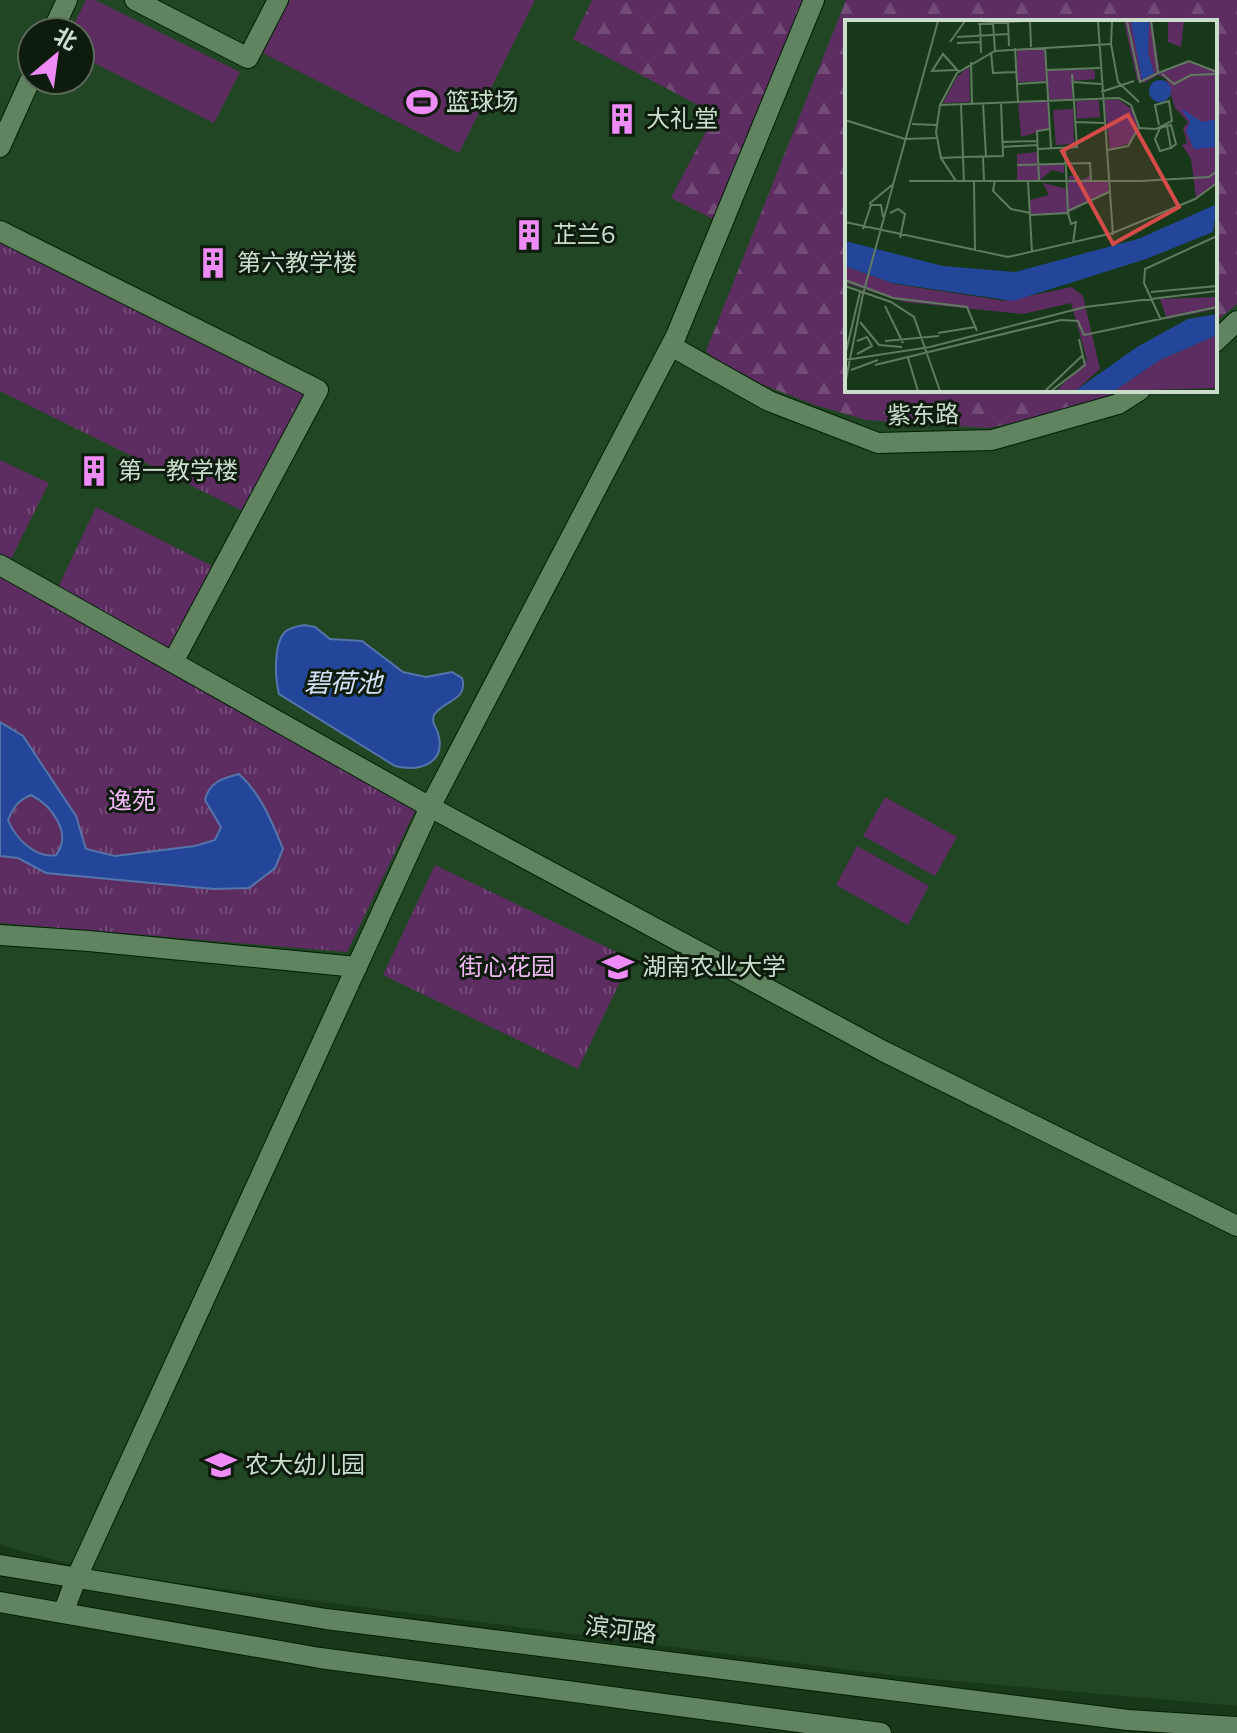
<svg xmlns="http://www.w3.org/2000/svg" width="1237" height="1733" viewBox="0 0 1237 1733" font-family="Commissioner,'Noto Sans SC',sans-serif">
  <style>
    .built { fill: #214623; fill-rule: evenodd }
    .grass { fill: url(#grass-tufts) }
    .forest { fill: url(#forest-firs) }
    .pitch { fill: #5d2d62 }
    .water { fill: #23469b; stroke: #5574a9; stroke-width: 2; fill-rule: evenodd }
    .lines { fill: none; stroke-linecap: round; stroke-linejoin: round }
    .street-casing { stroke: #001f03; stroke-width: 22 }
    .secondary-casing { stroke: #001f03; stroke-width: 22 }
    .street { stroke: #608360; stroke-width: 20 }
    .secondary { stroke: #608360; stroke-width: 20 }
    .labels { text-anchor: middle; stroke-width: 6; stroke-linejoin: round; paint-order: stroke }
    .poi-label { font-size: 24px; fill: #cbdecb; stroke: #0e1c0e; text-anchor: start }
    .street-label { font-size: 24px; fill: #cbdecb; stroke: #0e1c0e }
    .park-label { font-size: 24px; fill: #f3b9f7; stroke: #0e1c0e }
    .water-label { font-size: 26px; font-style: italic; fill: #d4e0f7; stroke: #0e1c0e }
    .inset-road { fill: none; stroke: #607b60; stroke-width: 2 }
    .view { fill: #d44c49; fill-opacity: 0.15; stroke: #d44c49; stroke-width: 4 }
    .inset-edge { fill: none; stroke: #cbdecb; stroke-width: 4 }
  </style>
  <defs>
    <pattern id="grass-tufts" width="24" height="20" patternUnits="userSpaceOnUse" patternTransform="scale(2)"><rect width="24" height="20" fill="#5d2d62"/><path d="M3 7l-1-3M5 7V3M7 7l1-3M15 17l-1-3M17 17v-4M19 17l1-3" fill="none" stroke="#734b77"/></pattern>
    <pattern id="forest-firs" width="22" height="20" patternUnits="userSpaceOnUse" patternTransform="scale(2)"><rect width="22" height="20" fill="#5d2d62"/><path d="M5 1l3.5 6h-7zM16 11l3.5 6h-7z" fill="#734b77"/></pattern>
  </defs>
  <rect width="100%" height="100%" fill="#183919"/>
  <path class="built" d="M0 0H1237V1706L898 1676 106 1574 0 1545ZM847 22H1215V390H847ZM32 32H80V80H32Z"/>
  <path class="grass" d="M0 231 318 390 251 515 0 391Z
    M0 460 49 483 6 569 0 565Z
    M96 507 222 571 173 662 54 596Z
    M0 577 416 809 347 952 0 923Z
    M435 865 631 959 578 1069 383 975Z"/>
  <path class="forest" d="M592 0H809L721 223 671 198 715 114 573 39Z
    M846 0H1237V304L1215 322V22H847V390H1121L1111 397 1081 403 1038 418 988 428 866 420 815 405 766 386 716 360 706 351Z"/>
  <path class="pitch" d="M86 0H95L240 72 214 123 80 56V32H70Z
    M288 0H535L459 153 261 52Z
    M885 797 957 837 935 876 863 836Z
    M857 846 929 886 908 925 836 885Z"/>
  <path class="water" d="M304 625 315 627 330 639 362 641 403 672 426 677 452 672 462 678C469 701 443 700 434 715 431 723 436 726 438 733 447 764 419 772 395 766L279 694C275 679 273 642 286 631 291 627 298 626 304 625Z
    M0 722 23 736 76 816 86 849 115 856 195 846 215 840 221 827 205 800C209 782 223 778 239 774 261 794 272 822 283 849L275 868 249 888 214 889 46 873 18 858 0 856ZM31 795C51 805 73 833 56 855 36 859 15 838 8 820 13 808 18 800 31 795Z"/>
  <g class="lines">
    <defs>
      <path id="street" d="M135 0 248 58 278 0
        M52 32 67 0
        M0 147 32 76
        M0 231 318 390 173 662
        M1215 342 1237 321
        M671 346 769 401 878 443 992 440 1118 404 1140 390
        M0 565 430 807 883 1051 1237 1226
        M0 935 89 941 357 967
        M63 1613 76 1579 430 807 676 336 814 0"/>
      <path id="secondary" d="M0 1565 326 1619 1128 1720 1237 1727
        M0 1602 320 1658 881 1733"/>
    </defs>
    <use href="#street" class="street-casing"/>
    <use href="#secondary" class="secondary-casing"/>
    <use href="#street" class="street"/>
    <use href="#secondary" class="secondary"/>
  </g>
  <defs>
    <symbol id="stadium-bare" viewBox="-9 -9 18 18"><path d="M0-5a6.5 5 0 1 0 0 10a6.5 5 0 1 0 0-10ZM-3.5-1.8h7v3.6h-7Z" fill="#ef8bf7" stroke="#0e1c0e" stroke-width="2.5" paint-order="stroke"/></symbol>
    <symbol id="building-bare" viewBox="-9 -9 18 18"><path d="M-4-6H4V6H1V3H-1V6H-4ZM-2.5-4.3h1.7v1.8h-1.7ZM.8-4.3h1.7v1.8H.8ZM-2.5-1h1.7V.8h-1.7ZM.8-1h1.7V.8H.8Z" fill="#ef8bf7" stroke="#0e1c0e" stroke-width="2.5" paint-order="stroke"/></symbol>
    <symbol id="university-bare" viewBox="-9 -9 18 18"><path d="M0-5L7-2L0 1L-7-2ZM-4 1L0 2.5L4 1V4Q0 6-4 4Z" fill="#ef8bf7" stroke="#0e1c0e" stroke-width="2.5" paint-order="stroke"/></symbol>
    <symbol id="school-bare" viewBox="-9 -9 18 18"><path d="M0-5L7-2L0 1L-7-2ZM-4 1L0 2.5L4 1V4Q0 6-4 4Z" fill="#ef8bf7" stroke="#0e1c0e" stroke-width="2.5" paint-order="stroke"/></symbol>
  </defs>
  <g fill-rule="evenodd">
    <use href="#stadium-bare" x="400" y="80" width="44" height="44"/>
    <use href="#building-bare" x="600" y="97" width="44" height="44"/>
    <use href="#building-bare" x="507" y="213" width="44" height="44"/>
    <use href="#building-bare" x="191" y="241" width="44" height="44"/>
    <use href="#building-bare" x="72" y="449" width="44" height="44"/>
    <use href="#university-bare" x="596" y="945" width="44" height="44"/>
    <use href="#school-bare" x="199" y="1443" width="44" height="44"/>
  </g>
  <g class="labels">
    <g class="poi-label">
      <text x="446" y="110">篮球场</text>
      <text x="646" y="127">大礼堂</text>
      <text x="553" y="243">芷兰6</text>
      <text x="237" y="271">第六教学楼</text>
      <text x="118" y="479">第一教学楼</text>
      <text x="642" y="975">湖南农业大学</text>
      <text x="245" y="1473">农大幼儿园</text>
    </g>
    <g class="street-label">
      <text transform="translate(923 415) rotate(-1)" y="8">紫东路</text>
      <text transform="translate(621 1630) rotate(7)" y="8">滨河路</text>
    </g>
    <g class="park-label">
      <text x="132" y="809">逸苑</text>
      <text x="507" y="975">街心花园</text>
    </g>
    <g class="water-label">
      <text x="343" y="692">碧荷池</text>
    </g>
  </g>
  <g transform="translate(845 20)">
    <rect width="372" height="372" fill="#183919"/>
    <path d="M279 1H307L315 53 341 41 372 50V163L351 178 346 139 337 125 342 123 338 108 343 102 330 88 321 59 313 55 299 63 292 60ZM199 28 201 61 172 62V30ZM202 50H250V59L227 61V79H204ZM203 80 204 109 176 117 173 82ZM193 132V144H219V153L207 150 194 161 172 160V134ZM246 155V162H263V172L223 193 185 195V180L204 175 198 163 223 169 224 156H234V162ZM0 246 49 264 160 281 227 267 238 276 255 349 230 371H211L242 340 226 283 178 294 59 282 0 263ZM372 277V289L322 299 315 279ZM372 315V368L269 371 315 340Z" fill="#5d2d62"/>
    <path d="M259 80H274L288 90 293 105 285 123 265 129Z" fill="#5d2d62"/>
    <path d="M124 46 125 82 98 83 112 57Z" fill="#5d2d62"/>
    <path d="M323 1H339L336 27 323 22ZM254 80 255 97 232 99 231 81ZM228 89 229 124 211 125 208 90Z" fill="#5d2d62"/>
    <path d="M286 1H304L303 33 309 53 297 60ZM304 71a11 11 0 1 1 22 0a11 11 0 1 1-22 0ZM336 88 357 102 372 99 371 127 349 129 341 111 345 102ZM372 184 368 212 301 239 168 281 47 263 0 246V221L98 246 170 252 293 219ZM372 294V315L315 340 269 371H230L292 327 343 299Z" fill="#23469b"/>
    <path class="inset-road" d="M185 1 186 27M253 1 268 215M282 1 295 62 313 53M306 1 313 53 344 41 372 52M163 2 164 26M148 3 150 31M133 4 178 1M135 4 136 33M112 17 164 14M105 22 120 1M112 23 136 22M266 24 273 62 294 82M200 27 206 128M170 28 173 82M146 32 148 53 171 52M126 42 127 83M111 50 87 51 98 34 114 52M202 50 255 48M317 54 329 64 346 55 372 54M228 62 256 64M172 64 202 62M256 72 289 61M138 83 141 137M95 85 274 78 286 85 294 107 283 126 263 130M0 100 60 119 91 118M231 102 259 103M67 104 91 105M322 106 326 128 315 131 310 119 315 108ZM322 106 326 105 331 124 326 128M293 108 311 109 327 101 324 81 310 85 314 105M157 122 192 121M157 127 192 125M193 129 232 127 227 54M138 137 139 161M96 138 118 137 116 84M172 145 245 143 246 162M150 160 148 171 166 189 185 193M64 161H295L364 157 372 151M111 161 96 138 91 112 95 85 112 53 150 31 266 24 267 1M183 161 187 232M194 161 192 111 205 109M119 162 118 137 158 136 156 82M129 162 130 230M24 184 47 165M223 191 264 172M45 193 53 189 60 194 55 218M223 193 226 204 231 202 228 223M185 195 223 193 220 128M0 202 163 237 268 213 350 179 372 163M18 209 26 185H36L38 197M0 260 48 278 122 287 132 311M0 266 46 282 69 297 95 371M306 272 372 266M40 286 58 323M316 300 299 263 300 249 372 216M15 302 34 325 57 327M93 313 130 307M239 315 372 287M12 321 22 317 27 326 12 334M40 321 94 316M0 336 15 272M63 338 73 371M0 340 85 327 240 287 372 271M30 345 216 300 233 301 239 315M6 350 33 340M0 364 18 274 93 1M200 371 238 335M206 371 240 345 234 319"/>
    <path class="view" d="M283 95 334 187 268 224 217 131Z"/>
    <rect width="372" height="372" class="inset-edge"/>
  </g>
  <g transform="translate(56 56) rotate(29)"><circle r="38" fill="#0e1c0e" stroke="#5a6a5a" stroke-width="2"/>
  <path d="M0-6L14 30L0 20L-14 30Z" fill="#ef8bf7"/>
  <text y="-12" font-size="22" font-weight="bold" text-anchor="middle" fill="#cbdecb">北</text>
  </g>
</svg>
